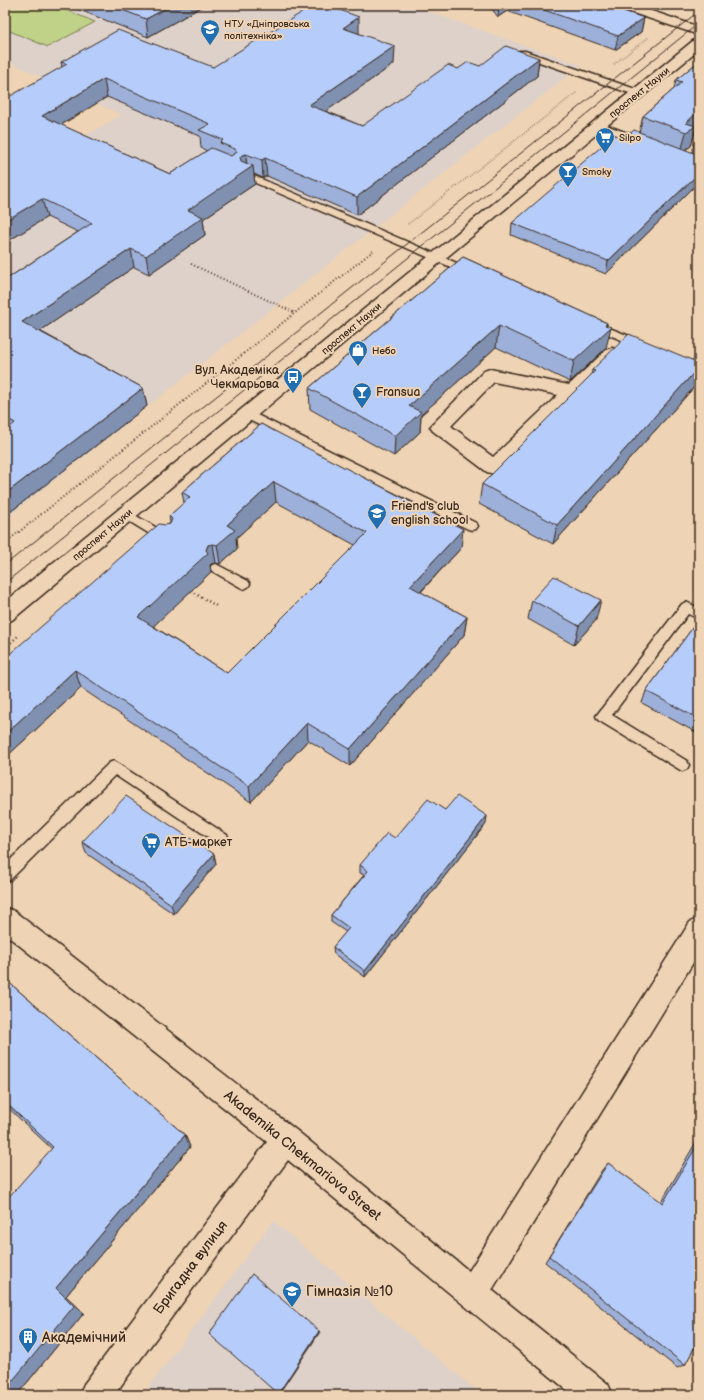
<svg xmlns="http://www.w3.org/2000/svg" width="704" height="1400" viewBox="0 0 704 1400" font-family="'Balsamiq Sans',sans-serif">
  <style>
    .built { fill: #ddd1ca }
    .green { fill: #bfd287; stroke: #7d7e52 }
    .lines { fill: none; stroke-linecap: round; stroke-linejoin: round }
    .service-casing { stroke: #3b2a1e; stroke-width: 3 }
    .minor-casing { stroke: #3b2a1e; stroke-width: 3 }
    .primary-casing { stroke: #3b2a1e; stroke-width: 3 }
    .path-far2 { stroke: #3b2a1e; stroke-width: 1.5; stroke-dasharray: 0.5 2; stroke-linecap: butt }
    .path-far1 { stroke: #3b2a1e; stroke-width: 2; stroke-dasharray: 1 2.5; stroke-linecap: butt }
    .path { stroke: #3b2a1e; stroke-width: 2.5; stroke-dasharray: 1 3; stroke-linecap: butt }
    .service { fill: #eed3b5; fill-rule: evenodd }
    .minor { fill: #eed3b5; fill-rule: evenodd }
    .primary { fill: #eed3b5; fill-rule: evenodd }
    .tram { stroke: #3b2a1e; stroke-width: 1 }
    .wall { fill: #9db0d9; stroke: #3b2a1e; fill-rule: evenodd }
    .shaded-wall { fill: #7f90b0; stroke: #3b2a1e }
    .building { fill: #b6cdfc; stroke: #3b2a1e; fill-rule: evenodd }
    .labels { text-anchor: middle; stroke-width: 4; stroke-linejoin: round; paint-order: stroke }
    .far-poi-label { font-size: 10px; fill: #3b2a1e; stroke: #eed3b5; text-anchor: start }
    .far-street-label { font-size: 10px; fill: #3b2a1e; stroke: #eed3b5 }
    .poi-label { font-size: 12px; fill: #3b2a1e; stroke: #eed3b5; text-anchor: start }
    .near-street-label { font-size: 14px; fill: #3b2a1e; stroke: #eed3b5 }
    .near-poi-label { font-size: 14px; fill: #3b2a1e; stroke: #eed3b5; text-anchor: start }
  </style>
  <rect width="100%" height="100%" fill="#eed3b5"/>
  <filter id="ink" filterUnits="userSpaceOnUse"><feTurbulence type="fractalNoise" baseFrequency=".025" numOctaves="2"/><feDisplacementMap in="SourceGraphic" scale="8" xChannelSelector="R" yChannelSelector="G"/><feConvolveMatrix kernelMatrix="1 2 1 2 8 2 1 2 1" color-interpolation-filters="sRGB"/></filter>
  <g filter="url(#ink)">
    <path class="built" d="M5 5H413L412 6 581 65 5 519V182L122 115 5 60Z
      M273 1221 482 1395H143Z"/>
    <path class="green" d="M5 5H54L95 22 48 47 5 29Z"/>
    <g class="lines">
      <defs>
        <path id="service" d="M519 51H525L641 91 642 93 641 95H635L519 55Z
          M598 122 646 140 647 142 643 145 640 144 595 127 594 125Z
          M247 173 473 270 475 272 470 275 467 274 244 178 243 176 244 174Z
          M594 322 632 337 633 339 628 342 624 341 590 327 589 325 590 323Z
          M247 410 476 523 478 526 476 529 472 530 468 529 243 417 242 414 243 411Z
          M126 510 171 536 173 539 171 542 167 543 163 542 122 517 120 514 122 511Z
          M216 564 248 581 250 584 248 587 244 589 240 587 212 571 210 568 212 565Z
          M686 602 699 608V619L688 614 612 715 687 761 689 765 687 769 682 771 598 720 596 716 682 604Z
          M114 761 227 835 229 839 227 843 222 845 217 843 115 775 10 880 5 882V865L109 763Z"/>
        <path id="minor" d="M612 348 618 350 621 354 618 358 501 472 494 474 487 472 433 431 430 427 484 371 490 369 569 385 606 350ZM494 382 558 395 493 457 451 426Z
          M5 907 14 911 296 1130 469 1271 690 922 699 918V953L492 1290 608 1384 613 1395H573L288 1160 114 1395H79L84 1384 267 1142 5 934Z"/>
        <path id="primary" d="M616 5H634L699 27V35L618 8Z
          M699 39V50L442 261 12 620 5 622V602L694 40Z"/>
      </defs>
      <use href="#service" class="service-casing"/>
      <use href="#minor" class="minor-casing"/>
      <use href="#primary" class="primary-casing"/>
      <path class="path-far2" d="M614 64 649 37
        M408 224 576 93"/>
      <path class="path-far1" d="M191 264 295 313
        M5 543 373 251"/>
      <path class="path" d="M5 543 6 542
        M191 591 218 607
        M5 648 18 636"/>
      <use href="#service" class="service"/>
      <use href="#minor" class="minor"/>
      <use href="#primary" class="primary"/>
      <path class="tram" d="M5 565 699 11
        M5 583 699 23"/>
    </g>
    <path class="wall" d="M67 5H205L148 37Z
      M459 5H478L471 10Z
      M489 5H606L644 18 641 32 615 50 507 11 498 17Z
      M359 33 394 64 326 111 362 126 458 69 539 58 537 76 357 215 267 176 263 178 254 174 255 184 203 219 205 235 149 274 134 267 40 331 143 388 147 406 5 516V280L78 232 47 217 5 243 62 67 61 62 213 67ZM107 97 200 136 201 148 207 151 170 174 61 125Z
      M699 61V127L695 131 691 146 685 150 692 153 694 144 699 141V182L606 274 511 235 512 223 625 138 639 133 643 116 674 89 676 80Z
      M463 257 607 323 606 348 570 382 496 347 421 415 420 432 394 456 310 409 309 388Z
      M592 370 696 385 553 544 479 504 482 484 591 376Z
      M261 424 461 548 421 592 467 617 464 635 350 766 308 740 251 802 81 688 5 758 165 525 170 524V522L169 516 184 503 182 492ZM276 502 355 545 227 673 153 626 211 572 210 565 211 564 216 563 220 564 237 549 236 538Z
      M532 600 596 620 574 645 528 619Z
      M699 619V734L642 703 646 691Z
      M445 810 486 824 365 977 334 954 333 947 346 932 331 922V915L364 875 360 873V865L395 838Z
      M82 842 214 854 216 864 174 914 86 853Z
      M5 979 185 1135 190 1147 66 1296 84 1313 17 1395 52 1149 5 1105Z
      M699 1137V1339L685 1365 677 1368 545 1262 602 1170 608 1163 661 1202Z"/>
    <path class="shaded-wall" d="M172 5H205L148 37 146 19Z
      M472 5H478L471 10Z
      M499 5H508L507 11 498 17Z
      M359 17V34L343 28Z
      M644 18 641 32 615 50 618 36Z
      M395 46 394 64 309 123V105Z
      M539 58 537 76 357 215V197Z
      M104 79 107 97 46 134 42 116Z
      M699 111V127L695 131 691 146 681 152 686 132V123Z
      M246 154 247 170 253 166 255 184 203 219 205 235 149 274 146 256 188 210 240 157 242 155Z
      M265 158 267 176 263 178 262 160Z
      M699 173V182L606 274 608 261Z
      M42 199 47 217 5 243V221Z
      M131 249 134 267 27 340 22 322Z
      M607 323 605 332 611 327 606 348 570 382 574 361Z
      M499 326 496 347 421 415 420 432 394 456 395 436 409 406Z
      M699 367V374L696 385 553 544 557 525Z
      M143 388 147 406 5 516V494Z
      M274 482 276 502 236 538 237 549 220 564 217 545 227 525Z
      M463 529 461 548 409 604 410 586Z
      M213 544 216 563 211 564 210 565 211 572 143 636 138 617 206 550 208 545Z
      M601 600 596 620 574 645 579 626Z
      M467 617 464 635 350 766V749Z
      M75 670 81 688 5 758V734Z
      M307 723 308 740 251 802 249 786Z
      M487 816 486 824 365 977V971Z
      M214 854 216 864 174 914 171 904Z
      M185 1135 190 1147 66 1296 84 1313 17 1395H5V1390L56 1288Z
      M319 1331 320 1332 278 1395V1394Z"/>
    <path class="building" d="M109 5H172L146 19Z
      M314 5H326L359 17 343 28 395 46 309 105 362 126 448 65 458 69 468 62 480 66 506 46 539 58 357 197 265 158 262 160 246 154 242 155 240 157 241 161 253 166 188 210 203 217 146 256 131 249 22 322 143 388 5 494V431L15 423 5 417V280L92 223 42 199 5 221V99L67 64 61 62 118 30 213 67ZM104 79 210 124 199 130 223 140 220 143 235 149 237 152 231 156 211 148 170 174 42 116Z
      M530 5H606L644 18 618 36Z
      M699 61V111L686 123 696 126 686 132 643 116 682 82 676 80Z
      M634 130 699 155V173L608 261 512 223 615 135 625 138Z
      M699 141V146L694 144Z
      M463 257 607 323 605 325 611 327 574 361 499 326 409 406 421 412 395 436 309 388Z
      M629 334 699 363V367L557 525 482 484 595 371 592 370Z
      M261 424 463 529 410 586 467 617 350 749 307 723 249 786 75 670 5 734V658L159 524 165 525 170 524 172 519 169 516 190 497 182 492ZM274 482 367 533 227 673 138 617 208 553 206 550 208 545 213 544 217 545 235 530 227 525Z
      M554 576 601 600 579 626 532 600Z
      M699 619V719L646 691Z
      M126 796 214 854 171 904 82 842Z
      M457 796 487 816 365 971 333 947 349 928 331 915 368 871 360 865 387 833 395 838 428 799 445 810Z
      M5 979 185 1135 56 1288 74 1306 5 1390V1201L53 1147 5 1102Z
      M699 1142V1339L685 1365 549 1256 608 1163 663 1203Z
      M252 1274 319 1331 278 1394 209 1334Z"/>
  </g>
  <defs>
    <symbol id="university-pin" viewBox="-11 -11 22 30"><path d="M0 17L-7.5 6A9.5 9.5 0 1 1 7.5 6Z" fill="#1f6fb2" stroke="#eed3b5"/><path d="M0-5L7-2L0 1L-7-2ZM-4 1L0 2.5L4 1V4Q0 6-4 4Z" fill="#fff"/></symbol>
    <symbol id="supermarket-pin" viewBox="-11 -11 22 30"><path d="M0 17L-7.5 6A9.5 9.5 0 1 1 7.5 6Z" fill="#1f6fb2" stroke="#eed3b5"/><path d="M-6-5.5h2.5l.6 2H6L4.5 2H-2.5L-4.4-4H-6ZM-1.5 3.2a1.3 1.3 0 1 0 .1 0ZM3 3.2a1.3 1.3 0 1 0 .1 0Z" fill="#fff"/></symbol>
    <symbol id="bar-pin" viewBox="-11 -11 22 30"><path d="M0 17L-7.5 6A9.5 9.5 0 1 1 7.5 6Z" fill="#1f6fb2" stroke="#eed3b5"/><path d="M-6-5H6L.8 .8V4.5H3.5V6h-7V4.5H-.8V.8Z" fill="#fff"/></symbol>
    <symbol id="shop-pin" viewBox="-11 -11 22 30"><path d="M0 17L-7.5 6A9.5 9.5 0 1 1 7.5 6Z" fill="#1f6fb2" stroke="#eed3b5"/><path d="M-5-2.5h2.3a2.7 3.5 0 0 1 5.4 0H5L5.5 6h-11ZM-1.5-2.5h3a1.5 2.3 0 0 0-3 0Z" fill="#fff"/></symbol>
    <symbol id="bus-pin" viewBox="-11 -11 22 30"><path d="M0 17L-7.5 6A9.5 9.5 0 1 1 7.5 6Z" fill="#1f6fb2" stroke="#eed3b5"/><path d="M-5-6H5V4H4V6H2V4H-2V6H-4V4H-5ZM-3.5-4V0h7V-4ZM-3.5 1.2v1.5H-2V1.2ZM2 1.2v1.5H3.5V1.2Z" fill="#fff"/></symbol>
    <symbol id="school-pin" viewBox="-11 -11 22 30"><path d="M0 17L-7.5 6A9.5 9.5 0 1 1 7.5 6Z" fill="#1f6fb2" stroke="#eed3b5"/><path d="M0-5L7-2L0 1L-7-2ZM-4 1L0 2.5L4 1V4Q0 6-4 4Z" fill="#fff"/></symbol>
    <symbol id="building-pin" viewBox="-11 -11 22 30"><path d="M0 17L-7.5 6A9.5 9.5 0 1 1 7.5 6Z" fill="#1f6fb2" stroke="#eed3b5"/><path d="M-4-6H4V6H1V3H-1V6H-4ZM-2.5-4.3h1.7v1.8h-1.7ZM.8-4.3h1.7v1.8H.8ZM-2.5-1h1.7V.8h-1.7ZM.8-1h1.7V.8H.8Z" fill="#fff"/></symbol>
  </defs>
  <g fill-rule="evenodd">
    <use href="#university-pin" x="199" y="18" width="22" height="30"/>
    <use href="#supermarket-pin" x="594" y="126" width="22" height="30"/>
    <use href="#bar-pin" x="557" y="160" width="22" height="30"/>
    <use href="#shop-pin" x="347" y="339" width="22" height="30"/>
    <use href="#bus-pin" x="282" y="366" width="22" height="30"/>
    <use href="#bar-pin" x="351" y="381" width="22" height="30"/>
    <use href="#school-pin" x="366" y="502" width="22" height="30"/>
    <use href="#supermarket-pin" x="140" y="831" width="22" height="30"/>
    <use href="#school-pin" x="281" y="1280" width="22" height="30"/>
    <use href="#building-pin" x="17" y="1326" width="22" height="30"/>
  </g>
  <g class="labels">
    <g class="far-poi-label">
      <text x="224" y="27">НТУ «Дніпровська<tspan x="224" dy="12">політехніка»</tspan></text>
      <text x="619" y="141">Silpo</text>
      <text x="582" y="175">Smoky</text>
      <text x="372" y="354">Небо</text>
    </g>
    <g class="far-street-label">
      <text transform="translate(639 92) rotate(-39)" y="4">проспект Науки</text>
      <text transform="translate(351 328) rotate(-40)" y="4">проспект Науки</text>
      <text transform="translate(102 534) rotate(-40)" y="4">проспект Науки</text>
    </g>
    <g class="poi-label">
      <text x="279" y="374" text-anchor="end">Вул. Академіка<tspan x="279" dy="14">Чекмарьова</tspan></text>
      <text x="376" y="396">Fransua</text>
      <text x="391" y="510">Friend's club<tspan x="391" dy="14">english school</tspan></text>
      <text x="165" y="846">АТБ-маркет</text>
    </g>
    <g class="near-street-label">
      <text transform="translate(303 1155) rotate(39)" y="5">Akademika Chekmariova Street</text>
      <text transform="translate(190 1267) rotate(-53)" y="5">Бригадна вулиця</text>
    </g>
    <g class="near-poi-label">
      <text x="306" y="1296">Гімназія №10</text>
      <text x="42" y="1342">Академічний</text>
    </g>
  </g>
  <rect width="704" height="1400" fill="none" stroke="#eed3b5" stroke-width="20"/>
  <rect x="10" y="10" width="684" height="1380" fill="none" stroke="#3b2a1e" stroke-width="1.5" filter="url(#ink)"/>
</svg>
